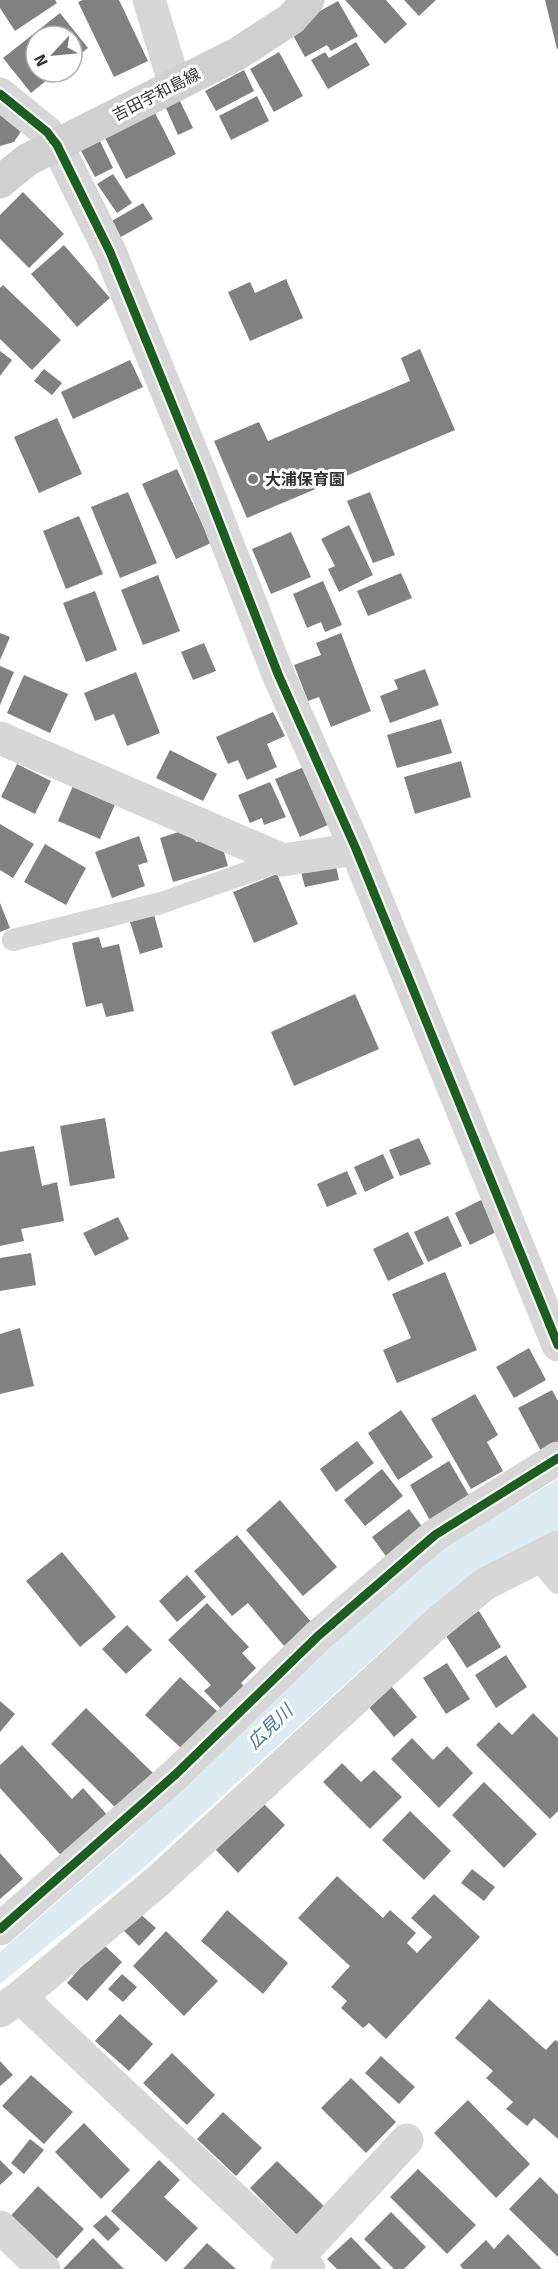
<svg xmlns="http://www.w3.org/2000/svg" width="558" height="2269" viewBox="0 0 558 2269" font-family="Signika,'Noto Sans JP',sans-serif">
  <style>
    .water { fill: #ddebf3 }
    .building { fill: #818181 }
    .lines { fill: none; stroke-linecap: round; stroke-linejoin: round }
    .service { stroke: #d7d7d7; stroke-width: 22 }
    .minor { stroke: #d7d7d7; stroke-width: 33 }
    .secondary { stroke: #d0d0d0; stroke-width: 33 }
    .cycleway-casing { stroke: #fff; stroke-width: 13 }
    .cycleway { stroke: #1b5e20; stroke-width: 9 }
    .poi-dot { fill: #7a7a7a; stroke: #fff; stroke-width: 2 }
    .labels { text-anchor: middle; stroke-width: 6; stroke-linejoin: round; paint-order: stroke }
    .street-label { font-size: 16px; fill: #333; stroke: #fff }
    .poi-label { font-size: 16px; font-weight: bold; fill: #333; stroke: #fff; text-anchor: start }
    .water-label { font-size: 18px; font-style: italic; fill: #3f7597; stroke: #fff }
  </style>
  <rect width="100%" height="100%" fill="#fff"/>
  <path class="water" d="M558 1479V1531L472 1576 406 1629 140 1871 0 1984V1952L130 1838 296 1673 431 1555Z"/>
  <path class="building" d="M0 0H55L57 3 15 31 0 8Z
    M83 0H119L148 61 114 77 78 2Z
    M345 0H386L407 24 385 44Z
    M404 0H436L419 16Z
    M545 0H558V49H557Z
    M338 1 358 36 331 51 327 45 305 57 289 28Z
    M60 13 88 48 72 60V36H36V72H57L31 93 3 58Z
    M356 42 370 65 328 89 311 60 325 52 329 58Z
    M279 52 303 96 274 112 250 69Z
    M244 70 254 91 216 111 205 91Z
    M257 96 269 121 231 140 219 116Z
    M179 99 193 128 178 135 165 106Z
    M0 108 24 127 14 142 0 146Z
    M155 113 176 154 126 179 105 138Z
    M98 137 113 168 95 177 79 147Z
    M113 174 132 203 117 213 97 184Z
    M23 192 64 234 29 268 0 239V215Z
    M143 203 153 219 119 238 110 222Z
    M64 245 110 298 77 327 31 274Z
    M286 279 303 318 250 341 228 292 250 282 255 293Z
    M3 285 61 340 32 370 0 339V288Z
    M420 349 455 430 247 518 214 441 259 422 268 441 410 381 401 358Z
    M0 351 12 360 0 376Z
    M130 360 143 387 73 419 61 392Z
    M44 369 62 383 52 395 34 381Z
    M57 418 82 474 39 493 14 437Z
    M177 469 211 543 176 559 142 484Z
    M128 492 157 563 120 578 91 507Z
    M370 492 395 555 373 563 347 501Z
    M79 516 103 574 66 589 43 531Z
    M349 525 373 575 339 592 328 569 335 566 321 539Z
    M291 532 311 577 271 594 252 549Z
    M401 573 412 598 368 616 357 591Z
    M158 575 180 631 143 645 121 590Z
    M323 581 342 625 325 632 321 622 307 628 293 594Z
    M95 591 117 650 86 662 63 603Z
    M0 633 10 637 0 660Z
    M341 633 371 711 331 727 319 697 308 701 294 665 321 655 316 643Z
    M204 643 216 671 193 680 181 652Z
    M0 666 14 672 0 705Z
    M425 669 439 705 390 723 380 696 398 689 394 680Z
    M136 672 160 733 127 746 114 714 95 721 84 693Z
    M24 675 68 694 50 733 7 713Z
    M273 712 285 736 267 744 277 767 247 780 238 760 228 764 216 737Z
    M441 719 452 753 397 768 387 735Z
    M170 750 217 774 203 801 156 778Z
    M461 761 471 797 415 814 404 777Z
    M17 764 51 781 35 814 1 797Z
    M304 767 328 825 300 837 275 779Z
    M75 781 117 800 100 839 58 821Z
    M270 782 286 817 264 825 262 818 250 823 238 795Z
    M0 824 34 844 13 878 0 870Z
    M191 828 196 842 219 835 228 866 173 882 160 838Z
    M139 836 148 862 138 865 145 886 112 898 95 852Z
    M45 844 86 868 66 905 24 882Z
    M335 861 339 880 305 887 300 868Z
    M277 874 298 924 254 943 233 892Z
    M0 903 10 928 0 932Z
    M154 915 163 947 140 954 130 922Z
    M99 937 102 948 119 944 134 1011 106 1017 102 1003 86 1007 72 943Z
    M355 994 379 1049 294 1086 271 1032Z
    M105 1118 115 1178 70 1186 60 1126Z
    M419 1138 431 1164 400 1176 389 1150Z
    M34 1146 42 1186 57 1182 64 1221 21 1229 24 1241 0 1246V1152Z
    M383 1154 394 1178 365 1192 354 1167Z
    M347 1171 357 1194 327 1207 317 1184Z
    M483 1199 498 1231 470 1245 455 1213Z
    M448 1216 462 1246 428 1262 414 1232Z
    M118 1217 129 1239 95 1256 83 1233Z
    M408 1232 424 1264 388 1281 373 1249Z
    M31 1253 36 1285 0 1291V1258Z
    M445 1272 477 1350 397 1383 383 1350 411 1338 392 1294Z
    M20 1328 34 1386 0 1394V1334Z
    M529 1348 546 1380 514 1398 496 1367Z
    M552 1390 558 1401V1442L541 1451 518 1408Z
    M475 1394 498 1435 487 1442 503 1471 471 1489 431 1419Z
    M401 1410 433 1457 398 1480 368 1433Z
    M357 1441 374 1463 336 1492 320 1469Z
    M449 1461 471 1499 431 1522 410 1485Z
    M382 1469 403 1496 365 1526 344 1500Z
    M280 1500 337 1567 303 1596 246 1530Z
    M409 1509 426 1532 388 1559 372 1537Z
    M237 1535 312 1623 284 1646 248 1603 232 1616 194 1571Z
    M62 1552 116 1617 80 1647 26 1581Z
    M187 1575 206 1597 177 1622 159 1601Z
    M207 1603 249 1647 242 1653 256 1668 241 1683 247 1689 223 1711 204 1691 211 1685 168 1640Z
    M479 1611 501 1647 467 1668 444 1633Z
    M127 1625 152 1650 126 1674 102 1649Z
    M506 1655 527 1687 496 1708 475 1675Z
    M447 1663 470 1699 446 1714 423 1678Z
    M180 1677 217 1711 182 1749 145 1715Z
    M391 1686 417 1717 394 1737 367 1705Z
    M0 1701 15 1714 0 1732Z
    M86 1708 153 1773 118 1810 51 1744Z
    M533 1713 558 1738V1811L550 1819 476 1745 499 1722 512 1735Z
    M412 1738 433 1760 447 1746 473 1773 439 1808 391 1759Z
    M22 1745 72 1799 83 1788 111 1819 66 1861 0 1788V1765Z
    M342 1763 361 1782 374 1770 402 1797 370 1829 323 1782Z
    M484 1782 537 1834 504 1868 452 1815Z
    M261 1801 285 1825 238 1873 214 1848Z
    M410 1811 451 1851 424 1880 382 1840Z
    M0 1853 23 1879 0 1899Z
    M472 1869 495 1887 484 1901 461 1883Z
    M337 1876 383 1918 390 1910 416 1933 407 1943 417 1953 432 1937 411 1918 434 1894 480 1937 386 2039 369 2023 363 2028 341 2008 347 2001 331 1987 350 1966 298 1918Z
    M227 1910 288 1963 263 1994 201 1941Z
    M138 1912 156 1928 139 1946 122 1929Z
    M166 1931 218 1981 184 2016 133 1966Z
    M102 1943 122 1962 87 2001 67 1983Z
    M122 1974 137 1987 123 2002 108 1989Z
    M489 1999 546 2050 555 2040 558 2042V2139L534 2118 527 2126 506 2109 513 2102 486 2078 493 2071 455 2038Z
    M120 2014 153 2044 129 2071 95 2041Z
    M172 2053 215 2095 187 2125 143 2083Z
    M381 2056 415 2087 399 2104 365 2073Z
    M0 2061 13 2075 0 2086Z
    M31 2075 73 2112 44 2144 2 2106Z
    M351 2078 396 2122 366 2153 321 2108Z
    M468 2100 530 2164 496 2198 434 2133Z
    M223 2112 262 2148 236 2176 197 2139Z
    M84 2123 130 2170 101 2199 55 2152Z
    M30 2139 44 2150 24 2174 11 2163Z
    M0 2160 13 2173 0 2185Z
    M159 2160 180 2180 164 2197 198 2228 166 2262 111 2211Z
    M277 2161 326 2208 298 2236 250 2188Z
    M418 2169 476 2225 447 2254 390 2197Z
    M540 2177 558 2195V2257L509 2209Z
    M38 2186 84 2229 53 2263 7 2220Z
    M391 2212 426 2247 404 2269H394L364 2239Z
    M106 2215 120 2229 108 2241 93 2226Z
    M508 2234 542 2269H463L460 2265 486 2240 494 2249Z
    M351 2237 382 2269H337L327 2259Z
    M93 2238 124 2269H63Z
    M207 2243 236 2269H183Z"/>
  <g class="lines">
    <path class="service" d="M13 940 161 903 283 860
      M537 1558 558 1583"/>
    <path class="minor" d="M149 0 175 85
      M0 94 47 132 57 145 110 252 199 470 278 674 356 849 558 1345
      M0 738 283 860 356 849
      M0 1929 176 1774 318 1636 435 1535 558 1458
      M20 1997 309 2269
      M0 2011 20 1997 158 1881 435 1625 485 1584 558 1547
      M0 2227 44 2269
      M287 2269 407 2140"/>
    <path class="secondary" d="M0 182 27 160 237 54 291 19 308 0"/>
    <defs>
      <path id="cycleway" d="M0 94 47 132 57 145 110 252 199 470 278 674 356 849 558 1345
        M0 1929 176 1774 318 1636 435 1535 558 1458"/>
    </defs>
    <use href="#cycleway" class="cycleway-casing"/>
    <use href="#cycleway" class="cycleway"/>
  </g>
  <circle class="poi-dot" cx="253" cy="479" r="6"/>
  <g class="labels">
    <g class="street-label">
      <text transform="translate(156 94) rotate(-27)" y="6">吉田宇和島線</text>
    </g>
    <g class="poi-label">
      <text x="265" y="485">大浦保育園</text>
    </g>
    <g class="water-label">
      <text transform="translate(270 1727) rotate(-44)" y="6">広見川</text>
    </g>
  </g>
  <g transform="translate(54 54) rotate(244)"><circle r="28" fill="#ffffff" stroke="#adadad" stroke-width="1.5"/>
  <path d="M0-4.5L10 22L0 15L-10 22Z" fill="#7a7a7a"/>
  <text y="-9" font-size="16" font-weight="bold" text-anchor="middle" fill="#333333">N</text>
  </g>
</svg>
